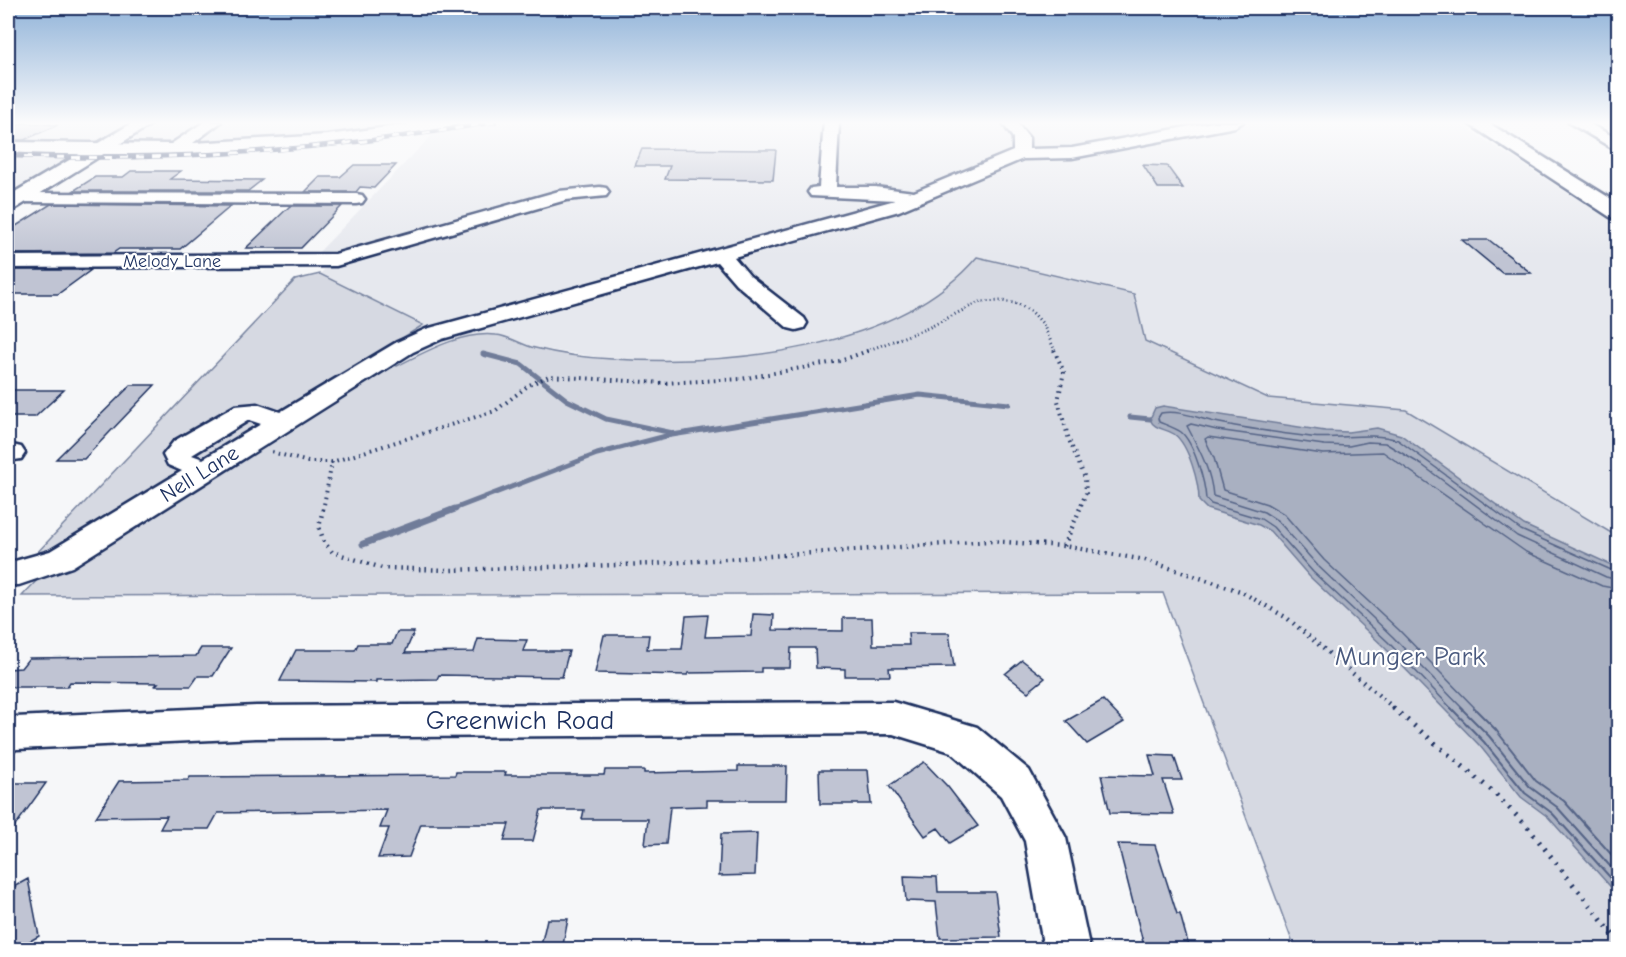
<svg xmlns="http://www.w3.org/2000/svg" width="1626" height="957" viewBox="0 0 1626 957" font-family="'Comic Neue',sans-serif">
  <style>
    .built { fill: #e6e8ee }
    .green { fill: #d6d9e2; stroke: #7884a0; stroke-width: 1.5 }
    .water { fill: #a9b0c1; stroke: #707c99; stroke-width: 1.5 }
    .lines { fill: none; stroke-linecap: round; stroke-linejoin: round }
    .shore-far1 { stroke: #546386; stroke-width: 1.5 }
    .shore { stroke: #546386; stroke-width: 2 }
    .stream-far1 { stroke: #707c99; stroke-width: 5 }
    .stream { stroke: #707c99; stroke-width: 7 }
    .building { fill: #c0c4d3; stroke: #1b2f5e; stroke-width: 1.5 }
    .minor-casing { stroke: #1b2f5e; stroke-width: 5 }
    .major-casing { stroke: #1b2f5e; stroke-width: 5 }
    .path-far3 { stroke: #1b2f5e; stroke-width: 3; stroke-dasharray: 1 3; stroke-linecap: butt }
    .path-far2 { stroke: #1b2f5e; stroke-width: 4; stroke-dasharray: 1.5 4.5; stroke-linecap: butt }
    .path-far1 { stroke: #1b2f5e; stroke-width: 4.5; stroke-dasharray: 1.5 5; stroke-linecap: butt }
    .path { stroke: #1b2f5e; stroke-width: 5; stroke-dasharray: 2 7; stroke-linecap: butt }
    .minor { fill: #fff; fill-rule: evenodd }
    .major { fill: #fff; fill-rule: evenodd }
    .rail-casing { stroke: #1b2f5e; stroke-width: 4.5 }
    .rail { stroke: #fff; stroke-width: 3; stroke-dasharray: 8; stroke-linecap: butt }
    .labels { text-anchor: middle; stroke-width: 4.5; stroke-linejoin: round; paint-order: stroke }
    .far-street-label { font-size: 18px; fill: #1b2f5e; stroke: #fff }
    .street-label { font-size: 22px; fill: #1b2f5e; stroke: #fff }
    .near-park-label { font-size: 27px; fill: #4a5a7f; stroke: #fff }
    .near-street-label { font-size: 27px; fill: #1b2f5e; stroke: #fff }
  </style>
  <rect width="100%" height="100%" fill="#f6f7f9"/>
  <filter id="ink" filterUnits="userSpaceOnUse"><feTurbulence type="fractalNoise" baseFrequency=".0167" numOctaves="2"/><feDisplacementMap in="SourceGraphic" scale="12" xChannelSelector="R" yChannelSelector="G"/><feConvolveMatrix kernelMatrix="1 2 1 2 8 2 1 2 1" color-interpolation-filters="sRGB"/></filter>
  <g filter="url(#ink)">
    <path class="built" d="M8 122H129L8 193Z
      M160 122H1457L1618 225V537L1406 410 1268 398 1145 341 978 257 961 276 914 309 868 329 810 345 745 356 679 361 610 359 535 348 496 335 452 339 397 366 371 357 422 324 320 274 338 256H315L438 129 316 146 171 155 105 156Z"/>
    <path class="green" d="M977 257 1134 294 1145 341 1268 398 1406 410 1618 537V949H1295L1163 593 22 596 39 578 34 556 295 280 320 274 423 325 372 357 397 366C427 351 462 331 496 335 509 336 522 345 535 348 559 354 587 358 612 359 728 366 897 351 977 257Z"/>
    <path class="water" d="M1163 406 1325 431 1348 432 1377 428 1401 435 1524 525 1618 568V895L1548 817 1521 797 1480 746 1384 647 1309 576 1270 531 1259 525 1207 509 1199 501C1199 483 1189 445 1174 434 1165 428 1154 430 1150 419L1155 408Z"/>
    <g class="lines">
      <path class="shore-far1" d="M1452 709 1388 642 1313 572 1273 527 1261 519 1211 504 1206 499C1205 482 1194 443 1181 432 1175 428 1166 425 1159 422L1158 418 1161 413C1180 410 1197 418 1215 422 1247 429 1279 433 1311 437 1340 440 1370 431 1398 440L1521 530 1618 573
        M1463 709 1393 637 1318 566 1278 521 1264 512 1213 496C1211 470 1199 449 1187 426L1191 424 1217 430 1324 445 1349 446 1368 442 1385 443 1422 465 1517 536 1606 577 1618 580
        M1476 709 1399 630 1324 560 1284 514 1267 504 1223 490 1214 458 1205 439 1208 437 1323 454 1383 452 1526 552 1602 586 1618 589"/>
      <path class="shore" d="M1451 708 1484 742 1525 793 1552 813 1618 886
        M1461 708 1489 736 1530 787 1557 807 1618 875
        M1474 708 1496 730 1536 781 1564 801 1618 862"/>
      <path class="stream-far1" d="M483 354 521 364 567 400 606 419 673 433
        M1130 417 1150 419
        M451 510 597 454 666 436 920 395 1009 404"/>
      <path class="stream" d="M363 544 455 509"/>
    </g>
    <path class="building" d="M23 123 58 125 24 140H8V130Z
      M642 149 776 150 773 180 665 179 670 166H635Z
      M354 165H396L374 188 360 187 356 192H305L320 177H340Z
      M1143 165 1167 166 1183 188H1158Z
      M131 171H181L170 179 262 180 248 191H73L95 177H123Z
      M51 204 231 206 180 249H119L113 253 8 254V231Z
      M290 206H342L301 248H246Z
      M1462 240H1489L1531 273H1502Z
      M8 270H91L58 294H8Z
      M131 385H155L84 459H56Z
      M8 390H64L35 417H8Z
      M753 614 774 615 773 630 843 631V618H872L873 645H909L908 633H949L954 667 889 668 890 676H845V669L816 668 815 648H791L790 668H761V672L688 673V675L595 673 604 635H649L647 649H682L686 616 708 615 705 637 751 636Z
      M397 632H414L405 653 474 652 478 639 527 640 523 651H569L562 677 439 675 437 679 376 680V682L280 681 296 650H355L358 644H392Z
      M201 648H231L213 676H198L191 686H155L158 683 70 682 67 687H8V669L21 668 29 658 196 656Z
      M1022 660 1045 678 1028 692 1005 674Z
      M1103 700 1124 722 1087 744 1066 721Z
      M1149 755 1174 756 1182 780H1163L1174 814 1110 813 1101 775 1155 776Z
      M924 762 948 787 978 826 950 843 938 828 925 836 889 786Z
      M738 766H787L786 800H707V806L670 807 666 844 645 845 648 819H582L584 810H541L533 841H504L509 824H421L409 857 378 858 389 828H380L387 810 218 813 209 829H160L167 816 96 817 119 781 188 780 190 777 455 775 456 772H506L505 775H604L605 770H644V773L738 771Z
      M819 770H868L871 804H820Z
      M8 783H46L8 836Z
      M757 833 755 875 719 876 721 834Z
      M1118 844 1155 845 1177 914H1180L1190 950H1145Z
      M904 876 937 877 938 892H995L1001 937 940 938 936 902 906 901Z
      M28 879 39 936 14 950H8V890Z
      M547 919H568L562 950H540Z"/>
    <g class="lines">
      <defs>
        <path id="minor" d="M204 122H221L193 143 327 135 426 122H458L450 127C344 145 238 153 131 154 90 154 49 155 8 152V142L171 144Z
          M824 122H839L836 187H875L914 192 1013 151V138L1002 122H1016L1029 138V149L1072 148 1213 122H1243L1235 127 1072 158 1023 159 899 211 734 257 750 276 804 318 807 323 804 328 796 330 788 328 736 284 717 262 442 339 413 352 72 567 19 585H8V563L50 551 182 471 168 465 163 455 174 441 235 406 257 404 280 412 397 342 426 329 895 200 811 196 808 192 811 188 819 187ZM249 420 261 424 203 459 192 455Z
          M1568 122H1586L1618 139V150L1612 148Z
          M600 187 606 188 609 192 606 196 566 200 336 266 8 268V256L335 254 559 191Z
          M19 193 356 194 362 195 365 199 362 203 356 204 13 202 10 198 13 194Z
          M8 444 21 447 25 453 21 459 8 461Z
          M893 702 977 727 1029 770 1066 838 1090 950H1044L1025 841 1001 796 951 752 893 734 256 738 17 749 8 752V719L15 717 256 706Z"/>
        <path id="major" d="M134 122H155L15 209 8 211V196Z
          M1466 122H1487L1618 203V218L1610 217Z"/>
      </defs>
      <use href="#minor" class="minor-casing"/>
      <use href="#major" class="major-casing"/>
      <path class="path-far3" d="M866 351 928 328 979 302 1002 301 1018 304 1032 312 1043 324 1055 351"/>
      <path class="path-far2" d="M1054 350 1064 372 1058 401 1069 440 1085 478 1086 493 1079 510
        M272 452 308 462H332L495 411 529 385 549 376 662 383 741 379 840 361 870 350
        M323 510 332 462"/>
      <path class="path-far1" d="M323 509 319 527 324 542 332 552 382 568 449 570 653 564 989 541 1064 546 1145 560 1240 591 1287 618 1395 709
        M1064 546 1080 509"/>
      <path class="path" d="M1393 708 1491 790 1526 825 1618 941"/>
      <use href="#minor" class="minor"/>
      <use href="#major" class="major"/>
      <defs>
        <path id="rail" d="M8 156C172 162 333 150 495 122"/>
      </defs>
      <use href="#rail" class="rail-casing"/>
      <use href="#rail" class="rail"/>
    </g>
  </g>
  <linearGradient id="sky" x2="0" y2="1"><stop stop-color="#8fb2d8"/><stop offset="0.48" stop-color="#fbfbfc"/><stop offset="1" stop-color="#fbfbfc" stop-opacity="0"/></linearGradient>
  <rect width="1626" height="256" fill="url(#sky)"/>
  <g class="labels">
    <g class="far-street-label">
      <text x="172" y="267">Melody Lane</text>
    </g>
    <g class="street-label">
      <text transform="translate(199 473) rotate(-32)" y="8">Nell Lane</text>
    </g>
    <g class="near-park-label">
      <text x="1410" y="665">Munger Park</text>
    </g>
    <g class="near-street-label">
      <text x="520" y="729">Greenwich Road</text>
    </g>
  </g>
  <rect width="1626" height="957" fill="none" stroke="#fff" stroke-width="30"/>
  <rect x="15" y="15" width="1596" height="927" fill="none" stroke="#1b2f5e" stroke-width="2" filter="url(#ink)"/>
</svg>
